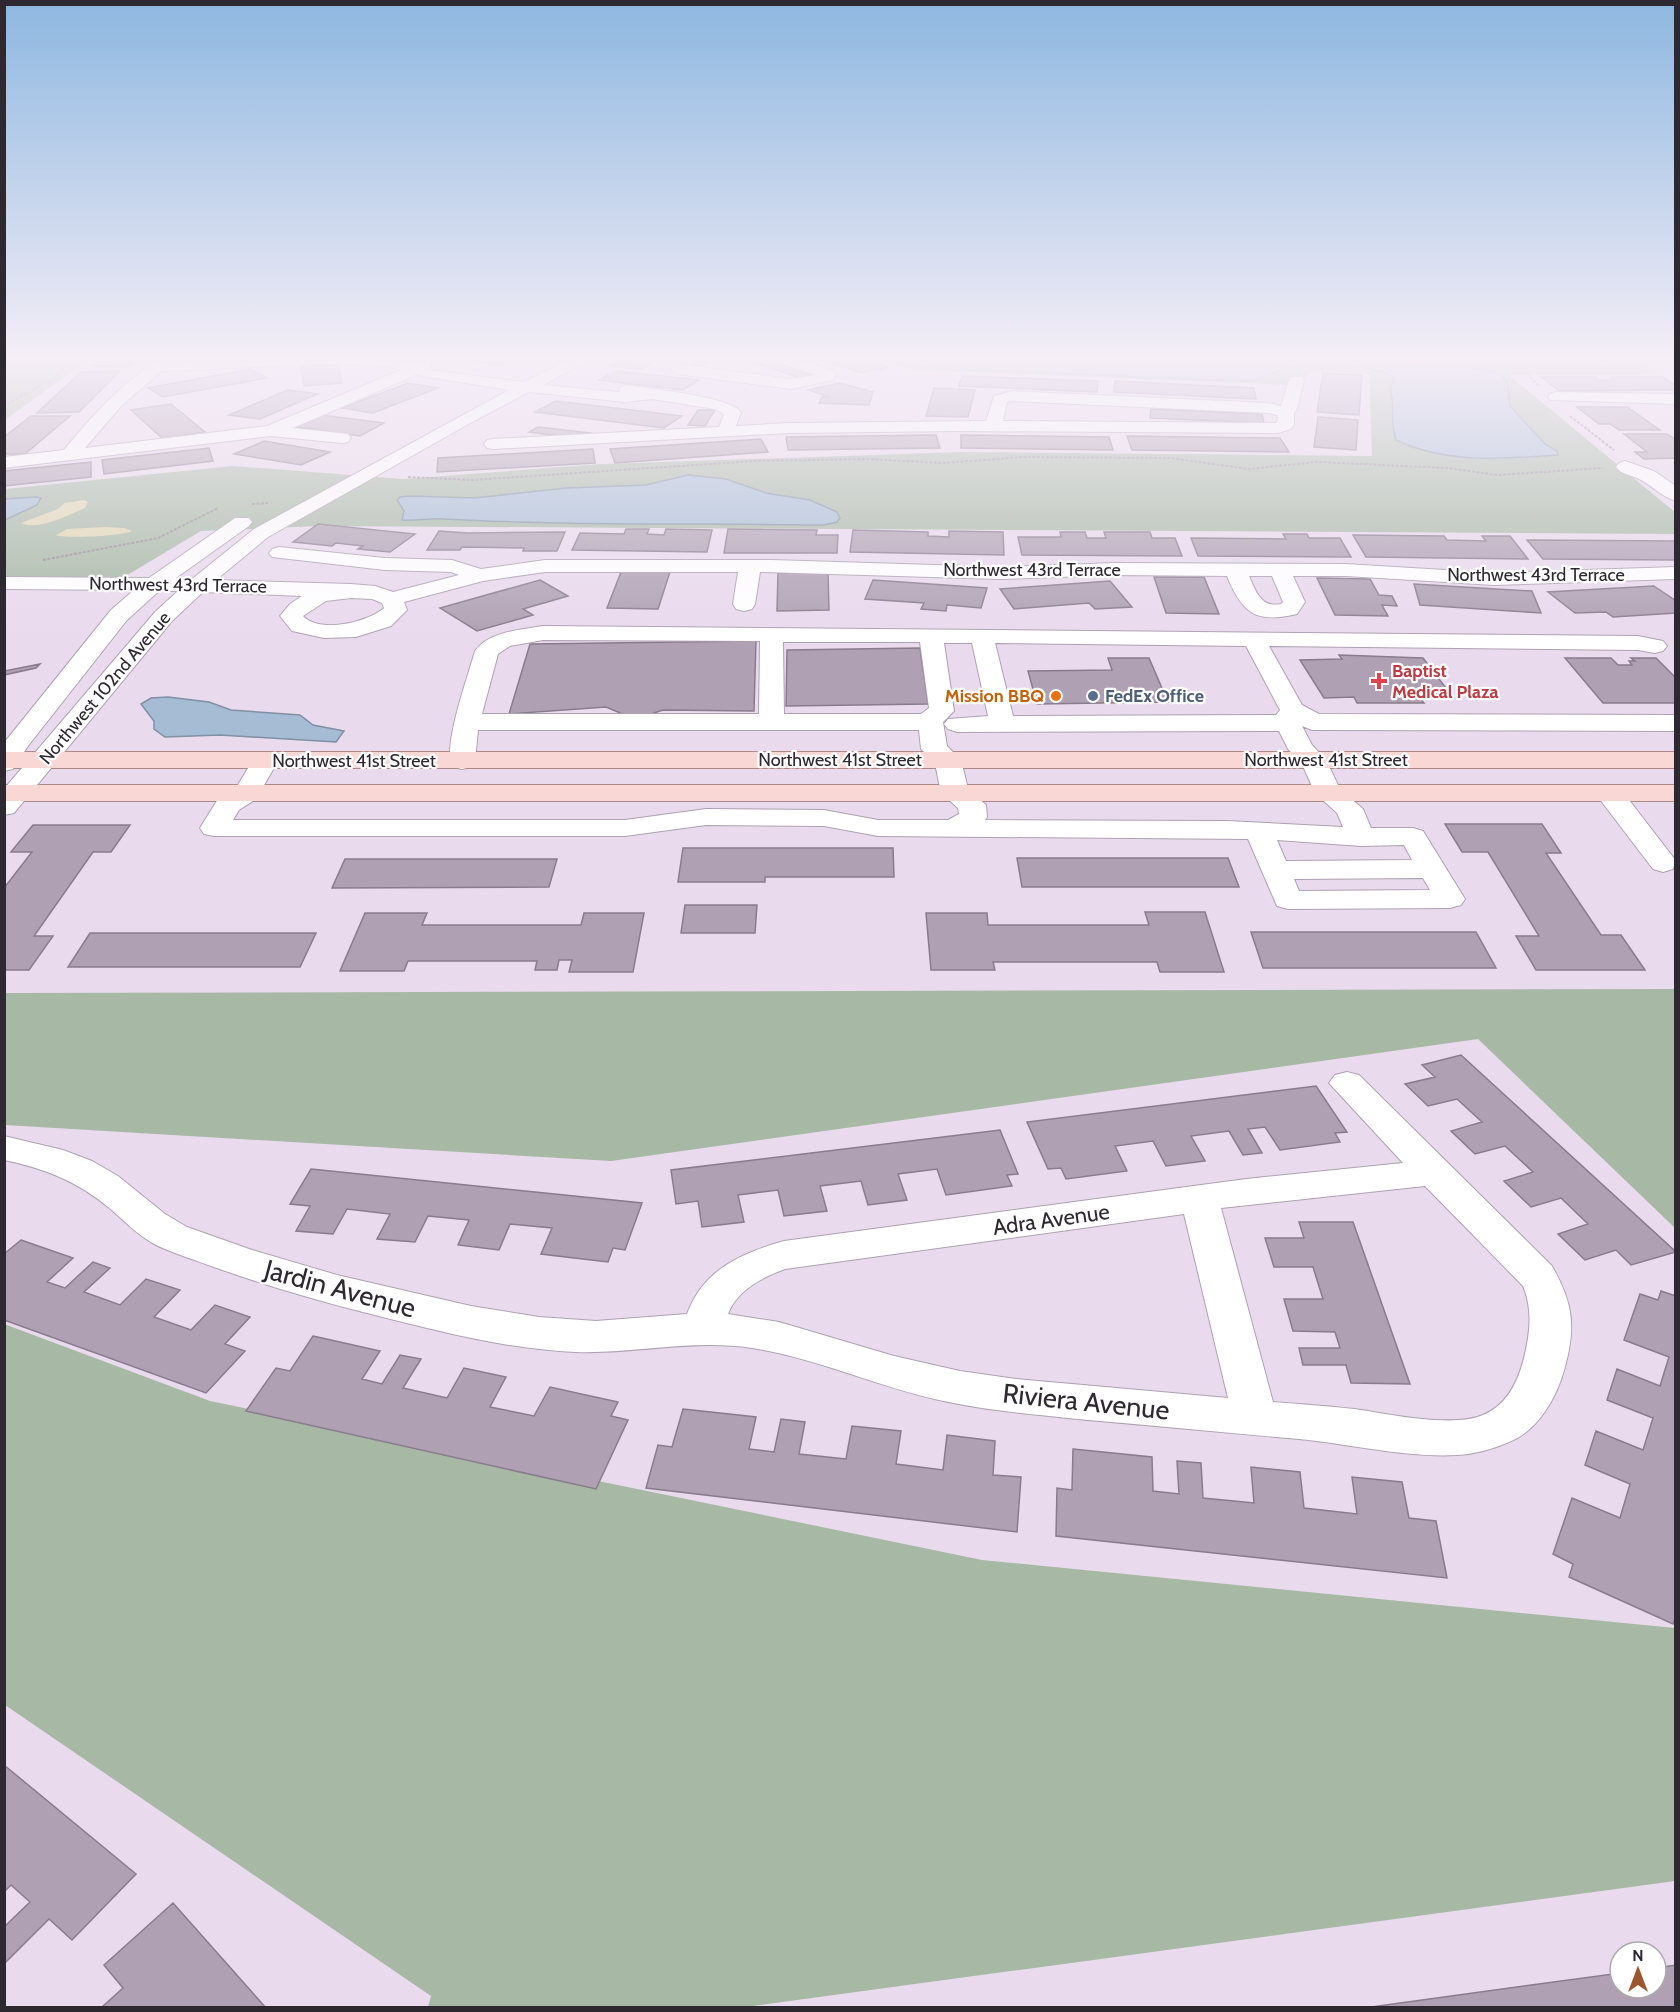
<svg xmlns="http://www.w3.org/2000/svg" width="1680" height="2012" viewBox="0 0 1680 2012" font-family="Cabin,sans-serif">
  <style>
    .green { fill: #a7b8a5 }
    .sand { fill: #e0d7b2 }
    .water { fill: #a5bcd4; stroke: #8190a3; stroke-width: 1.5 }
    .building { fill: #afa1b3; stroke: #897c8d; stroke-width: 1.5 }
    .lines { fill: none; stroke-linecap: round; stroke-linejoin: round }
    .minor-casing { stroke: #afa1b3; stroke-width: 2 }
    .major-casing { stroke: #af8988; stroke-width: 2 }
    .path { stroke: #978d9a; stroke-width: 2; stroke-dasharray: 3 1.5; stroke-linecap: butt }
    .minor { fill: #fff; fill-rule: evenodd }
    .major { fill: #f9d7d4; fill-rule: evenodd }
    .health-dot { fill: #e0444e; stroke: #fff; stroke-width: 2 }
    .food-dot { fill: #e8710a; stroke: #fff; stroke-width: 2 }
    .service-dot { fill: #5c6f8a; stroke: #fff; stroke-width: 2 }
    .labels { text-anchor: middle; stroke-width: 4.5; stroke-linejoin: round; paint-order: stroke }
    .far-street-label { font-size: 18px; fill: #2e2930; stroke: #fff }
    .far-health-label { font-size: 18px; font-weight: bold; fill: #be3a42; stroke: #fff; text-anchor: start }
    .far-food-label { font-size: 18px; font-weight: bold; fill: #c56008; stroke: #fff; text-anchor: end }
    .far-service-label { font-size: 18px; font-weight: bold; fill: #4e5e75; stroke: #fff; text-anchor: start }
    .street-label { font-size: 22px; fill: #2e2930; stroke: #fff }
    .near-street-label { font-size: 27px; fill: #2e2930; stroke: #fff }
  </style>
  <rect width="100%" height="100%" fill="#e9daed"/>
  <path class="green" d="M5 358H91L5 420Z
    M867 358H1637L1660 374 1509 375 1676 513 1675 534 319 526 201 531 124 577H5V489L233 466 403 479 602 464 961 452 1372 456 1369 374 1315 370 1291 385 914 370Z
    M1674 989 1675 1228 1478 1039 611 1161 5 1125V993Z
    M4 1324 210 1401 982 1560 1675 1628V1881L746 2007H428L431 1996 5 1705Z"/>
  <path class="sand" d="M84 500 88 502 85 508C69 515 38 531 21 523L58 509 65 503Z
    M106 527 124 528 132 531C124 536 63 539 56 535L67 529Z"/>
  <path class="water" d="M897 358H1383L1489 370C1512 377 1507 387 1510 406L1545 444 1557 451 1558 455C1504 459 1446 464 1396 440 1389 422 1396 406 1390 388L1395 379C1380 364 1310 363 1289 368 1275 371 1262 380 1248 381L953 369C934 368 913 369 897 358Z
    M1560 358H1626L1633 366 1600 367Z
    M688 475 726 479 766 493 810 500 837 512 840 518 837 522 824 525C697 523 570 526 443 519 430 518 416 521 402 520L404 511 397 500 400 497 410 496 474 498 567 488 646 485Z
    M36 497 41 498 37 505 5 520V499Z
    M168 697 209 702 231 710 300 715 313 725 344 731 336 742 220 735 165 737 154 729V721L141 704 151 698Z"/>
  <path class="building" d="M107 358H142L126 367 92 366Z
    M472 358H511L499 365 467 361Z
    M623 358H661L641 369 609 366Z
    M702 358H714L700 367 690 365Z
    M818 358H863L888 367 861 373Z
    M765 359 816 376 803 379 752 362Z
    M338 364 342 383 304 386 301 367Z
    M251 369 267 378 163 397 148 388Z
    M120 371 79 412 37 413 81 372Z
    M616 371 699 380 683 390 599 380Z
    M1323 373 1362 375 1359 415 1317 412Z
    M962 376 1098 381 1097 392 959 386Z
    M1542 377H1595L1599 380H1613L1610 377H1663L1676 386V390L1559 391Z
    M1115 381 1254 388 1256 399 1114 392Z
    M408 383 438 388 373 413 342 408Z
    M840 383 873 392 869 405 819 403 822 397H830L808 390Z
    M934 388 975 390 968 417 926 416Z
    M288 390 318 394 260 419 229 415Z
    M556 401 682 416 664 428 535 412Z
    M171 404 205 432 163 439 131 410Z
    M1577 407H1627L1660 430H1619L1610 424H1599Z
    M1151 409 1262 414 1264 423 1150 418Z
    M698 410H715L705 426 688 425Z
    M321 415 384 423 360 436 296 427Z
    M31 416H70L25 454H4V437Z
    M1318 417 1358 420 1356 450 1314 447Z
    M538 427 591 433 585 438H575L529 432Z
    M1624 434H1667L1676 440V458L1644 459 1635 452H1647Z
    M936 435 940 448 788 450 786 437Z
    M961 435 1109 437 1113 450 961 448Z
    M1127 436 1280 438 1289 452 1132 450Z
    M761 439 768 452 615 463 610 449Z
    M264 441 330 452 301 465 234 454Z
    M209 448 213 461 104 474 102 460Z
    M593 449 595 463 437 472 438 458Z
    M91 462V477L4 486V471Z
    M318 524 415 534 390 552 358 549 363 546 336 543 332 546 293 542Z
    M626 529H649L647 534 664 535 666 529 712 530 707 552 572 550 580 533 624 534Z
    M728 529 817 530 816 535H838L837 553H724Z
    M853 530 928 532V536L949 537V531L1003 532 1004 555 850 552Z
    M439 531 468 533 565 532 557 551H523L524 548 462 547 460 550H427Z
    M1060 532H1085L1087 538H1106L1104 532H1150L1152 538H1175L1182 556 1022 555 1018 537H1061Z
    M1283 534H1307L1309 538H1340L1351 557 1198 556 1191 538 1286 539Z
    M1353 535 1444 536 1447 540 1486 541 1482 536H1510L1528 559 1366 557Z
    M1527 540 1676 541V560L1543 559Z
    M621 572H670L658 609 607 608Z
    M778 573H828L829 610 777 611Z
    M1154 577H1204L1219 614 1166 613Z
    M1317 578 1370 579 1379 595 1392 596 1397 606 1382 605 1388 616 1335 615Z
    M540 580 568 596 523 609 533 615 477 631 440 608Z
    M873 580 987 588 981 608 947 605 946 611 921 609 924 603 865 599Z
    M1110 581 1132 607 1095 609 1089 603 1014 609 1000 589Z
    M1414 584 1532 591 1541 613 1420 605Z
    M1654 586 1676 601V613L1613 617 1606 612 1575 613 1548 592Z
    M756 641 754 711 663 710 648 715H625L606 707 509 714 530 644Z
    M920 648 928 704 786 706 787 650Z
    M1339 655 1423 658 1452 696H1419L1424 703H1357L1354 697 1324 698 1300 660 1342 659Z
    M1108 658H1149L1168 702 1037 704 1028 671 1112 670Z
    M1565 658H1611L1618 665H1632L1629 661H1635L1631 658H1656L1676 678V703H1603Z
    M40 664 36 668 4 675V671Z
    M1445 824H1542L1561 853H1546L1601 935H1621L1645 970H1536L1516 936H1539L1488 852H1462Z
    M33 825H130L111 852H93L34 936H53L29 970H4V888L32 852H11Z
    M683 848H893L894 877H765V882H678Z
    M1017 858H1228L1239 887H1022Z
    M345 859H557L549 887 332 888Z
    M685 905H757L755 933H681Z
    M1145 912H1205L1224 972H1160L1157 962H993L995 970H931L926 913H987L988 925H1149Z
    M365 913H427L422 925H581L584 913H644L633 972H569L572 960H559L557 970H535L537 961H408L404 971H340Z
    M1251 932H1476L1496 968H1263Z
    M90 933H316L300 967H68Z
    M1461 1055 1676 1252 1631 1265 1616 1250 1585 1260 1558 1234 1588 1224 1561 1198 1531 1207 1504 1181 1533 1172 1505 1146 1475 1154 1451 1131 1482 1122 1457 1099 1428 1106 1405 1084 1435 1077 1422 1065Z
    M1316 1086 1347 1132 1335 1133 1340 1142 1280 1150 1265 1127 1248 1129 1262 1153 1243 1155 1229 1131 1191 1136 1205 1161 1166 1166 1153 1141 1115 1146 1127 1171 1066 1179 1061 1168 1048 1169 1027 1122Z
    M1000 1130 1018 1174 1007 1175 1012 1186 946 1195 937 1169 898 1174 907 1200 868 1205 861 1181 820 1186 827 1211 784 1216 778 1190 738 1195 744 1222 702 1227 698 1201 676 1204 671 1170Z
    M311 1169 642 1203 625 1250 613 1248 608 1262 541 1254 552 1228 510 1224 499 1250 458 1245 469 1220 428 1216 415 1242 377 1239 390 1214 347 1209 333 1234 296 1231 310 1206 290 1204Z
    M1299 1222H1353L1410 1384 1351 1383 1346 1365H1303L1299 1348H1340L1335 1332 1293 1331 1284 1299H1323L1313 1267H1274L1265 1238H1304Z
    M21 1240 73 1258 47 1282 65 1288 93 1262 110 1268 84 1292 120 1305 146 1279 180 1290 154 1317 191 1330 215 1305 250 1317 225 1344 245 1351 206 1393 4 1320V1254Z
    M1661 1291 1676 1296V1616L1673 1624 1569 1577 1573 1564 1553 1554 1572 1498 1620 1518 1630 1484 1585 1465 1596 1431 1643 1450 1653 1418 1607 1400 1617 1369 1660 1386 1669 1357 1624 1340 1640 1294 1658 1300Z
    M313 1336 380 1351 362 1379 382 1384 400 1355 421 1359 403 1388 447 1398 464 1368 506 1377 490 1407 534 1416 550 1387 618 1402 611 1416 628 1420 596 1489 246 1411 276 1368 290 1371Z
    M683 1409 756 1417 749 1449 774 1452 781 1419 805 1422 799 1454 846 1459 852 1426 901 1431 896 1464 943 1470 947 1435 995 1441 993 1475 1021 1477 1017 1532 646 1488 658 1445 672 1447Z
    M1073 1449 1152 1457 1153 1491 1179 1494 1177 1461 1201 1463 1203 1498 1254 1503 1251 1467 1300 1472 1304 1508 1357 1514 1352 1477 1402 1482 1409 1518 1436 1521 1447 1578 1056 1536 1057 1488 1072 1490Z
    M4 1765 136 1874 72 1940 49 1919 4 1964V1927L30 1902 11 1885 4 1892Z
    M173 1903 266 2008H101L123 1988 104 1965Z
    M1676 1965V2008L1371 2007 1620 1973V1988H1656V1968Z"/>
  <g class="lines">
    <defs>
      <path id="minor" d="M162 358H181L178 361 244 358H394L414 364 424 361 430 363 431 370 524 382 572 358H592L544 385 619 392 620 387 626 385C649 389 729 396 741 412L736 426 789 423 986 421 994 396 1012 391 1268 403 1281 406 1290 377H1302L1304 380 1297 409 1294 413V425L1291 429 1278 433 956 431 789 433 493 449 487 448 484 444 487 440 493 439 719 427 724 414 715 409 652 399 625 402 529 392 474 421 268 537 216 580 351 584 375 586 393 592 459 575 451 572 385 570 272 557 269 553 272 549 279 547 385 558 452 560 481 569 545 560H772L1000 567 1116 563 1346 564 1494 573 1676 567V579L1494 585 1346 576H1293L1305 602 1297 614C1256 624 1242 613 1227 576L1116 575 1000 579 760 572 755 604 752 609 744 611 736 609 733 604 738 572H545L483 581 404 602 407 610 391 626 356 637 324 638 292 631 280 616 290 604 302 596 203 592 172 621 14 813 4 815V789L156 611 178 591H159L127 620 28 746 13 769 4 771V742L8 738 111 610 134 590 4 589V577L149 578 235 518H249L252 522 249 526 176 578 192 579 254 529 509 390 416 375 293 428 348 434 351 438 348 442 342 443 271 436 4 468V457L64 450C93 415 123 381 162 358ZM322 364 386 366 401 370 267 426 85 448 122 405 162 371ZM1012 401 1268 413 1277 415 1278 419 1276 423 1003 421 1007 402ZM1249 576H1272L1283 602 1281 604C1261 608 1256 592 1249 576ZM351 598 372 599 382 603 384 608C368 622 320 634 303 616L326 601Z
        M772 358H796L834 371 836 374 833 380 791 389 678 374 670 369 678 364 791 379 816 375 775 361Z
        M1556 392 1676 394V404L1550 400 1548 397 1550 394Z
        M1625 461 1654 471 1676 486V501C1661 497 1651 484 1637 478 1630 475 1621 474 1616 467L1619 463Z
        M543 626 1638 636 1663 641 1667 646 1663 651 1655 653 1638 650 1269 646 1302 705 1319 714 1676 715V731L1312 730 1302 726 1312 745 1326 760 1340 789 1363 809 1371 828H1413L1423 831 1465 899 1461 905 1450 908 1288 909 1277 906 1248 839 878 836 824 826 706 825 625 836H214L204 834 200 828 218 799 236 788 256 755 265 753 274 755 278 761 256 799 239 810 233 820H625L706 809 824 810 878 820H948L959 814 958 808 941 793 935 763 921 749 919 730H478L475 761 471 767 462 769 453 767C441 750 469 673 475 651 489 631 521 630 543 626ZM543 640 760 641 759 714H482L498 654 510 646ZM783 642H920L929 708 921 714H784ZM944 643H972L988 716 948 719 944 724 948 729 957 732 1279 731 1288 749 1302 764 1315 793 1337 813 1343 827 1227 821 985 820 987 817 986 805 968 789 961 760 947 746 943 722 954 711ZM995 643 1246 646 1280 710 1276 715 1013 716ZM1277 840 1361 846 1404 845 1412 860 1286 861ZM1423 878 1430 890 1299 891 1294 879Z
        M1609 785 1619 787 1673 857 1676 860 1673 869 1663 872 1653 869 1595 793 1599 787Z
        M1347 1072 1359 1075 1552 1266C1573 1303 1576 1326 1565 1367 1557 1397 1539 1430 1509 1442 1493 1449 1475 1454 1458 1455 1406 1458 1351 1444 1299 1439 1229 1433 1159 1426 1088 1420 1038 1415 988 1411 939 1400 876 1386 816 1358 752 1348 693 1339 634 1354 575 1352 505 1349 434 1330 367 1313 315 1300 264 1285 214 1267 195 1260 175 1254 156 1245 138 1236 124 1220 108 1207 77 1181 43 1168 4 1160V1136L63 1150 92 1161 118 1176 165 1214 187 1227 252 1250 337 1275 471 1306 539 1317 596 1321 687 1314C703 1270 741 1253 784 1241L1246 1179 1403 1163 1329 1083 1335 1075ZM1425 1186 1523 1286C1533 1310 1530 1333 1524 1358 1518 1382 1507 1405 1483 1415 1453 1428 1388 1414 1355 1409 1328 1406 1300 1404 1273 1402L1221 1208ZM1184 1214 1228 1398 1016 1379 960 1371 894 1356 779 1322 728 1314C736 1291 763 1277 785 1269Z"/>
      <path id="major" d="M4 752H1676V768H4Z
        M4 785H1676V801H4Z"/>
    </defs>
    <use href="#minor" class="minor-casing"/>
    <use href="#major" class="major-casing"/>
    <path class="path" d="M1519 358 1522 368 1539 386
      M4 406 53 378 72 358
      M1570 416 1614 450
      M408 477 472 480 755 461 866 459 943 463 1023 457 1170 458 1249 469 1316 462 1447 468 1498 475 1603 468
      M252 504 268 503
      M43 560 158 538 218 508"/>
    <use href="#minor" class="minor"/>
    <use href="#major" class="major"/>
  </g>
  <linearGradient id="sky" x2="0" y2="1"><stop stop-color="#8db7e0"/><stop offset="0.56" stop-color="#f5eef7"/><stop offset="1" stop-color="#f5eef7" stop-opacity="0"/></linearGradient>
  <rect width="1680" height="640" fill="url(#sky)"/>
  <path class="health-dot" d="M1376 672h6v6h6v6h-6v6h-6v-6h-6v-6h6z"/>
  <circle class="food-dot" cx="1056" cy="696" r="6"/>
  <circle class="service-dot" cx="1093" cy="696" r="6"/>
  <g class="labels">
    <g class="far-street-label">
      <text x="1032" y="576">Northwest 43rd Terrace</text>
      <text x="1536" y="581">Northwest 43rd Terrace</text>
      <text transform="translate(178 585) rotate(1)" y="6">Northwest 43rd Terrace</text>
      <text transform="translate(105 688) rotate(-50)" y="6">Northwest 102nd Avenue</text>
      <text x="840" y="766">Northwest 41st Street</text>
      <text x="1326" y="766">Northwest 41st Street</text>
      <text x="354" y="767">Northwest 41st Street</text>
    </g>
    <g class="far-health-label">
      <text x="1392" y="677">Baptist<tspan x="1392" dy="21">Medical Plaza</tspan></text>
    </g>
    <g class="far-food-label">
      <text x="1044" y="702">Mission BBQ</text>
    </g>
    <g class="far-service-label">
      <text x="1105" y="702">FedEx Office</text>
    </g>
    <g class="street-label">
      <text transform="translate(1051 1219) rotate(-8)" y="8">Adra Avenue</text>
    </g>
    <g class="near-street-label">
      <text transform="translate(340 1289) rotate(15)" y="9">Jardin Avenue</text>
      <text transform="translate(1086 1402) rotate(6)" y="9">Riviera Avenue</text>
    </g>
  </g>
  <rect width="1680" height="2012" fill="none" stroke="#2e2930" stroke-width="12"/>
  <g transform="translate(1638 1970)"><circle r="28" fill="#ffffff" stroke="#aba9ac" stroke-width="1.5"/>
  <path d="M0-4.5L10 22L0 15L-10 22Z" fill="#9d572e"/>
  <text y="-9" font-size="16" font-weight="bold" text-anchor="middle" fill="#2e2930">N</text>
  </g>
</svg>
